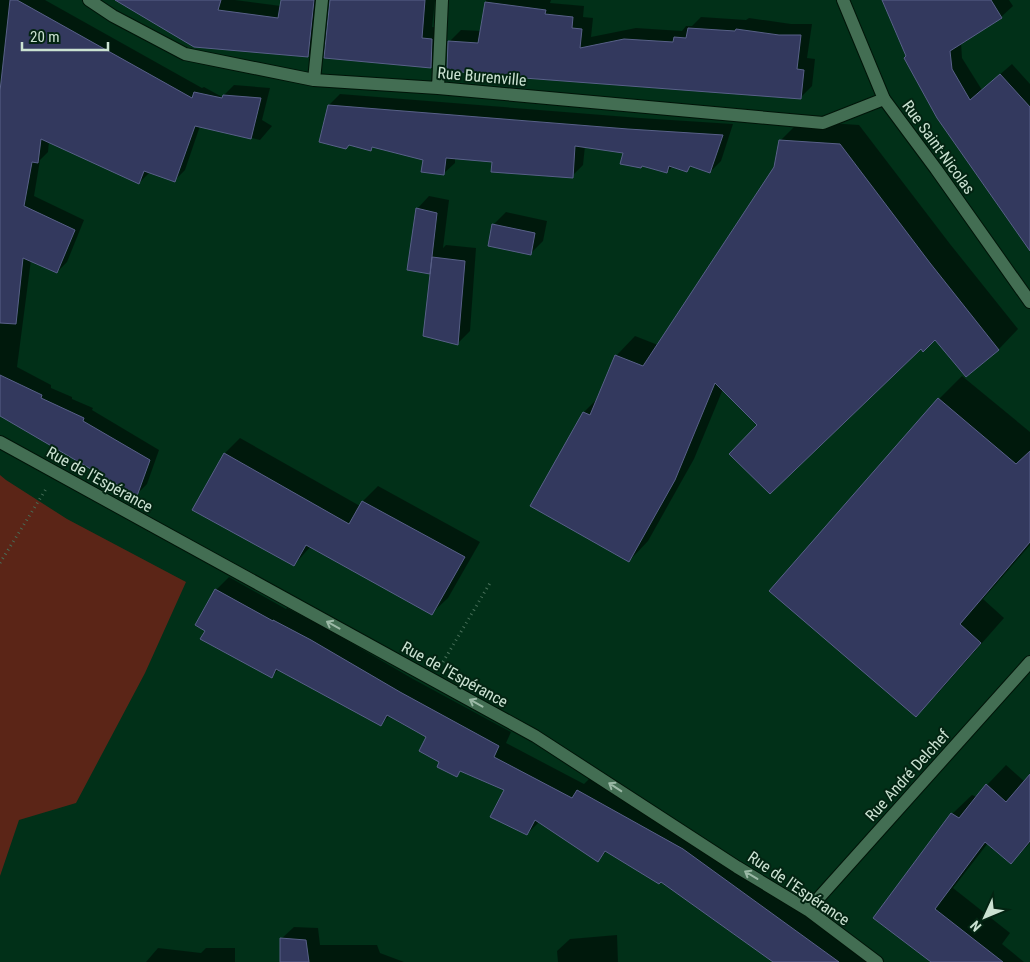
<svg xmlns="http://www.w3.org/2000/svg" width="1030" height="962" viewBox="0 0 1030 962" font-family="'Roboto Condensed',sans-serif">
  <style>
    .green { fill: #5b2517 }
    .shadow { fill: #0007 }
    .building { fill: #33395e; stroke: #586088 }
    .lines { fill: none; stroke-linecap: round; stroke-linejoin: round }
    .minor-casing { stroke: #011408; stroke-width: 14 }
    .tertiary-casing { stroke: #011408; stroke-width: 14 }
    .path { stroke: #486f59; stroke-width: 3; stroke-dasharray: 1 4; stroke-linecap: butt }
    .minor { stroke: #436e53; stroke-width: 12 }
    .tertiary { stroke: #436e53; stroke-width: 12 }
    .oneway { stroke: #9bb9a6 }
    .labels { text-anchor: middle; stroke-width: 4; stroke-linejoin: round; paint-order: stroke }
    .street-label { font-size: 16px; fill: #cbe2d2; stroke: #032412 }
  </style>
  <rect width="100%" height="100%" fill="#013018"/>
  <path class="green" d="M0 475 6 480 67 519 186 582 145 673 76 803 19 820 0 876Z"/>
  <path class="shadow" d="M0 0H45L202 88 204 87 224 98V95L234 85 270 88 262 120 272 126 260 140 200 126 185 170 175 180 150 172 139 183 49 141 48 152 40 160 34 196 84 220 67 262 57 272 31 260 17 367 51 385V388L72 397V399L93 408 92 410 159 450 147 484 137 494 0 415Z
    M117 0H235L281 6 282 0H324L319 44 308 56Z
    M331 0H435L432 27 443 28 442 56 430 67Z
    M486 0H551L550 3 584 6 583 17 593 18 591 37 636 28 682 31 686 26H692L701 17 746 20 749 18 791 24H812L807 58 815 59 812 86 800 98 448 68 450 41 461 30 481 31Z
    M884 0H1009L1013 6 1001 17 961 42 962 58 982 90 1012 64 1030 84V249L907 56Z
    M340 94 640 118 733 124 721 161 710 172 692 166 687 171 673 166 667 172 624 152 585 146 583 165 572 176 493 161 455 157V163L443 174 424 159 374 146 370 150 329 105Z
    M800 121 859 125 950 244 1018 329 999 349 966 375 935 339 759 425 723 389 694 459 648 541 629 561 532 506 584 412 598 398 616 356 635 336 658 345 776 168 781 140Z
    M429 196 449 200 443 248 446 245 476 248 470 331 458 343 432 270 429 272 417 209Z
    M506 212 547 221 543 241 530 254 493 225Z
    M962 376 1030 432V545L983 599 1004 618 939 692 916 715 939 399Z
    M240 438 360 506 363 501 378 486 480 542 448 598 432 613 311 546 294 565 225 453Z
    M229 577 286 609 287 608 324 627 413 679 511 732 506 743 584 784 591 777 696 837 869 962H775L661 880 607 851 598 860 539 822 527 834 506 790 461 771 456 776 440 762 428 737 390 715 381 724 279 669 272 676 207 630 216 590Z
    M1006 765 1025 782 1030 776V843L1011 863 988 843 953 888 1010 933 1002 944 1024 962H934L875 918 952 814 972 795 977 797 987 785Z
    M294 927 318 928 320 945H377L380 953 404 962H280L281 939Z
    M617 935 618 962H558L557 951 570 939Z
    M158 948 201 953 206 948H235V962H146Z"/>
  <path class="building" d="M10 0H17L192 98 194 92 222 98 223 95 261 98 251 139 195 126 175 182 144 171 139 184 41 139 38 163 32 162 24 206 75 230 57 273 23 258 16 324 0 323V91Z
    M115 0H221L218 10 278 18 281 0H314L308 57 194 47Z
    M330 0H425L422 38 432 39 431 68 324 58Z
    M882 0H991L1002 18 950 51 952 69 970 100 1000 74 1030 107V251L937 118 904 58 906 56Z
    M485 2 546 10 545 14 573 17 572 28 582 29 580 48 624 39 673 42 674 37 686 38 688 28 735 31 736 29 779 35H801L797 69 804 70 801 99 484 75 447 70 448 41 478 43Z
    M328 105 628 129 723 135 710 173 690 166 687 172 669 166 667 173 642 166 641 168 620 164 623 153 575 146 573 178 491 172 492 162 446 158 444 175 421 172 423 160 372 147 371 151 349 145 346 149 319 142Z
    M779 140 840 144 930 263 999 350 966 377 935 340 923 352 921 349 770 494 729 454 757 425 715 383 675 480 629 562 530 506 583 412 590 415 615 355 643 366 774 167Z
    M416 208 437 213 430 274 407 270Z
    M492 224 535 233 531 255 488 246Z
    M432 257 465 261 458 345 423 336Z
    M0 375 42 395 41 398 84 418 83 421 150 460 137 496 0 416Z
    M938 398 1016 464 1030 451V542L960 624 981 643 916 717 769 591Z
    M224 453 349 524 362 501 465 557 432 615 306 545 294 566 192 510Z
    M215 589 273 621V620L311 640 400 692 499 746 494 757 572 798 577 790 683 849 839 962H773L661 882 659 884 605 851 598 862 535 820 527 835 490 817 504 790 460 771 457 777 437 767 439 762 419 751 426 737 387 715 381 726 276 669 272 678 200 639 205 631 195 625Z
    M1030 774V841L1011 864 985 842 935 909 1003 962H931L873 918 951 813 959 818 986 784 1006 802Z
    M280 938 306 940 309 962H280Z"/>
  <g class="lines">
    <defs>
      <path id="minor" d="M89 0 113 16 185 54 314 80 438 88 823 123 884 99
        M314 80 322 0
        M438 88 442 0
        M0 442 535 736 737 867 808 910 877 962
        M808 910 1030 662"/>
      <path id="tertiary" d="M843 0 884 99 936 169 1030 302"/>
    </defs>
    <use href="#minor" class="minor-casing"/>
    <use href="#tertiary" class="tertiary-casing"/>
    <path class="path" d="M0 563 46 489
      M443 662 490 583"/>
    <use href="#minor" class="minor"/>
    <use href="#tertiary" class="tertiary"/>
  </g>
  <defs><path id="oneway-shaft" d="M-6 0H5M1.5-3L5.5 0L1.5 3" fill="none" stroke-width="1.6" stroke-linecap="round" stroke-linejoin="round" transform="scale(1.25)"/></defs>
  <g class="oneway">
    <use href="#oneway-shaft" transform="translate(333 625) rotate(-151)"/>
    <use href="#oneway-shaft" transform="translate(476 703) rotate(-151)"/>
    <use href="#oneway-shaft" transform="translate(615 787) rotate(-147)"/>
    <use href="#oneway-shaft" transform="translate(751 875) rotate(-149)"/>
  </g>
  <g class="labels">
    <g class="street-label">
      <text transform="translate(482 76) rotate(5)" y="6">Rue Burenville</text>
      <text transform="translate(939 147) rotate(54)" y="6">Rue Saint-Nicolas</text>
      <text transform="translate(100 479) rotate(29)" y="6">Rue de l'Espérance</text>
      <text transform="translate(455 674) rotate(29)" y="6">Rue de l'Espérance</text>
      <text transform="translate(907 775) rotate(-48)" y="6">Rue André Delchef</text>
      <text transform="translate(799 888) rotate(34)" y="6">Rue de l'Espérance</text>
    </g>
  </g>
  <g transform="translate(985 917) rotate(226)" stroke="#032412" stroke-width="4" paint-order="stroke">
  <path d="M0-4L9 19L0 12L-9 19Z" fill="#cbe2d2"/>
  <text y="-8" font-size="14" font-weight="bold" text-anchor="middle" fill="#cbe2d2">N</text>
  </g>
  <path d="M22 42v8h86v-8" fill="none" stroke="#cbe2d2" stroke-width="2.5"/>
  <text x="30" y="42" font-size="15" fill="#cbe2d2" stroke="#032412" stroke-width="4" paint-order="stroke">20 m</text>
</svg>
